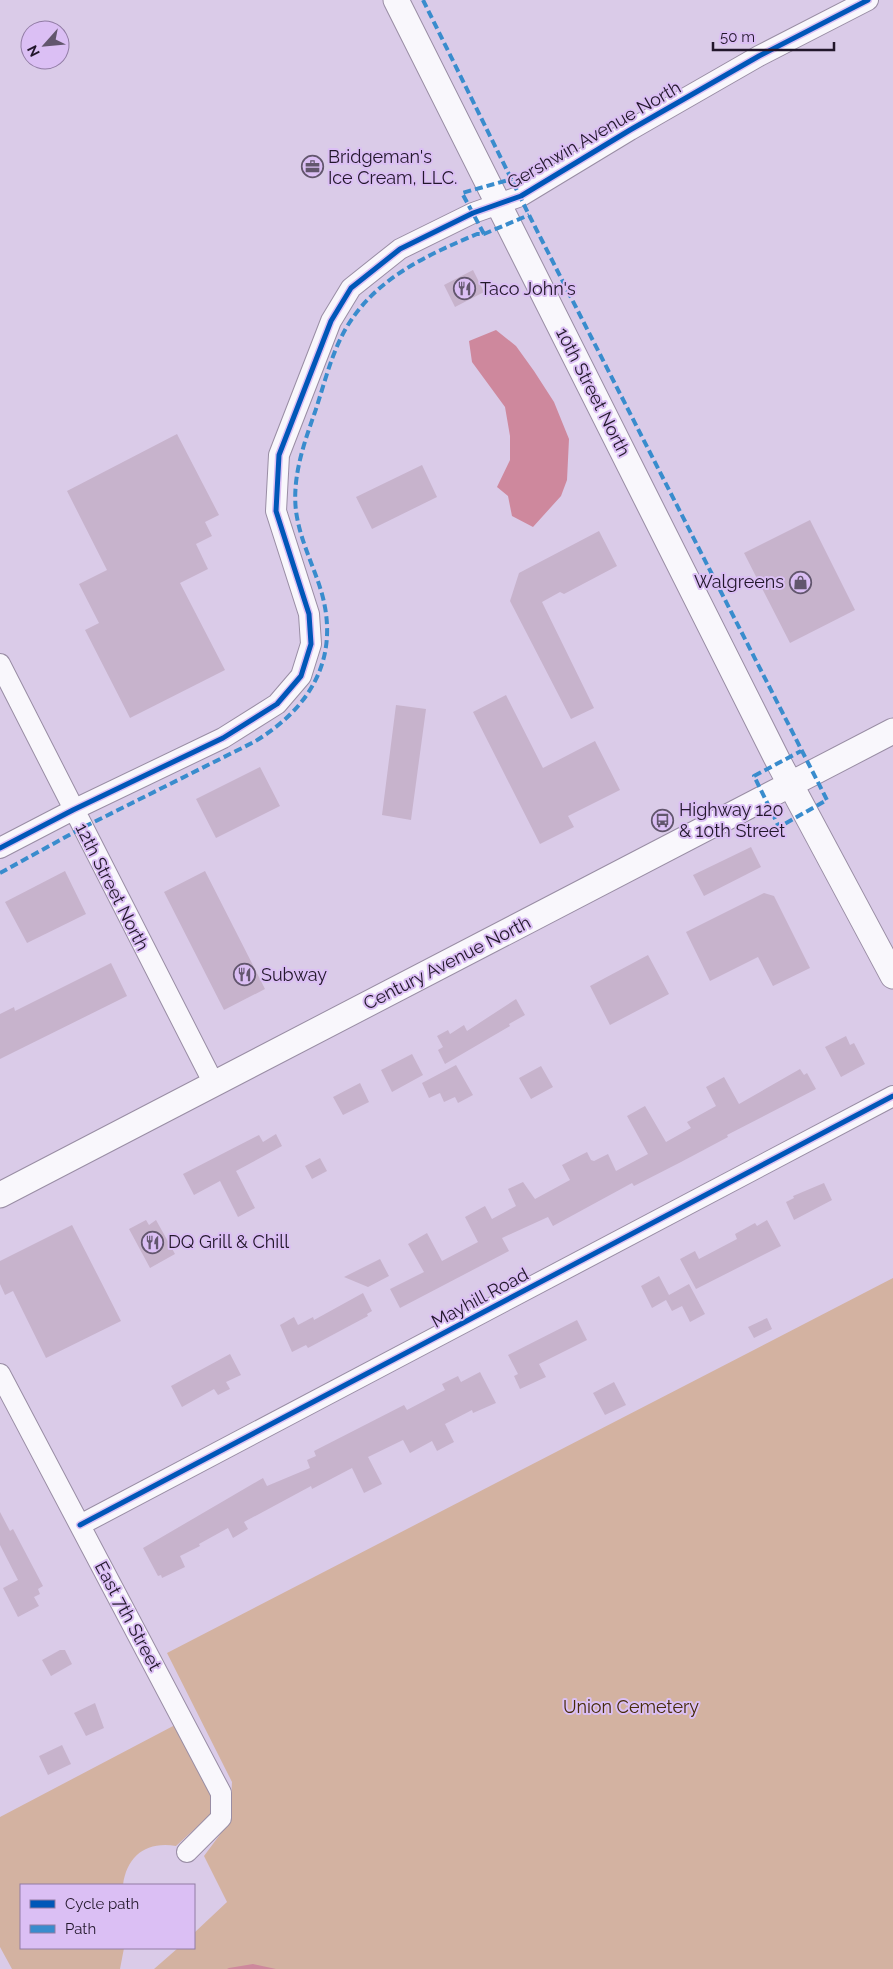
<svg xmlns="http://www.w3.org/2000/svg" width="893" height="1969" viewBox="0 0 893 1969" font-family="Raleway,sans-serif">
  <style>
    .green { fill: #d3b2a1 }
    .water { fill: #ce889d }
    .building { fill: #c7b3cc }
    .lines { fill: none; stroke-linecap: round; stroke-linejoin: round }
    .minor-casing { stroke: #998da4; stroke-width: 22 }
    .major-casing { stroke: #998da4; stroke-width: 27 }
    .minor { stroke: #f9f7fc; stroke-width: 20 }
    .major { stroke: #f9f7fc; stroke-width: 25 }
    .quiet { stroke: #398ccd; stroke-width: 4; stroke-dasharray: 8 4; stroke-linecap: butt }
    .cycleway-casing { stroke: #dbbff4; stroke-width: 8 }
    .cycleway { stroke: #0057b8; stroke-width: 5 }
    .labels { text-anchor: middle; stroke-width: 4; stroke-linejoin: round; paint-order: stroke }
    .street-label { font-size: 18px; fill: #22172b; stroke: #dbbff4 }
    .poi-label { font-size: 18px; fill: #22172b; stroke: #dbbff4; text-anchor: start }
    .park-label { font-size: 18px; fill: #452b09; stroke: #dbbff4 }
  </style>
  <rect width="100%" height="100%" fill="#dacbe8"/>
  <path class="green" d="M893 1278V1969H154L178 1948H194V1933L227 1902 204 1856 230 1821 232 1782 167 1653Z
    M175 1725 212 1797 210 1815 176 1846C146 1841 127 1856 123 1885H21V1948H124L120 1969H12L0 1947V1817Z"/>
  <path class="water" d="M496 330 516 346 534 371 554 402 569 439 567 480 561 496 533 527 512 516 508 496 497 487 510 460V436L505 407 472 362 469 341Z
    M253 1964 276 1969H227L229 1968Z"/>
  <path class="building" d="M473 270 484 292 455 307 444 285Z
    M177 434 219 515 205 522 212 536 196 544 208 569 180 583 225 670 130 718 85 630 99 623 79 584 107 570 67 491Z
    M422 465 437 497 372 529 356 497Z
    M810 520 855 610 790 643 744 553Z
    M599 531 617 566 564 594 560 592 542 602 594 708 571 719 510 601 519 573Z
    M506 695 543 768 595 741 620 790 568 816 574 827 540 844 473 712Z
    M396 705 426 709 411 820 382 815Z
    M260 767 280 806 216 838 196 799Z
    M751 847 761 867 704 896 693 875Z
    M65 871 86 914 27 943 5 902Z
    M205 871 265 989 224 1010 164 892Z
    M764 893 774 896 810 968 773 986 758 957 710 981 686 932Z
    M648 955 669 994 610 1025 590 986Z
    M111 963 127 996 0 1059V1014L14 1007 15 1011Z
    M516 999 525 1015 509 1024 510 1026 445 1064 438 1050 443 1047 437 1036 448 1030 450 1034 464 1025 467 1031Z
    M846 1036 850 1045 854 1043 865 1064 841 1077 825 1047Z
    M412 1054 423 1075 392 1092 381 1070Z
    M456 1065 473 1095 458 1103 455 1097 444 1102 440 1093 429 1098 422 1083Z
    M541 1066 553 1087 531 1099 519 1078Z
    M800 1069 804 1075 807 1073 816 1089 727 1135 728 1137 681 1162 634 1186 632 1183 553 1226 548 1217 502 1238 509 1251 400 1308 390 1289 424 1272 408 1244 427 1233 442 1261 478 1242 465 1217 485 1206 492 1219 516 1206 508 1189 523 1182 535 1199 570 1180 562 1165 587 1152 591 1160 594 1161 608 1154 616 1171 648 1154 627 1116 645 1106 666 1142 691 1128 687 1122 716 1106 706 1087 724 1077 739 1104Z
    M360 1083 369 1102 343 1115 333 1097Z
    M276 1134 282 1146 236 1171 255 1208 238 1217 220 1181 194 1195 183 1174 259 1135 263 1142Z
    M320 1158 327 1171 312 1179 305 1166Z
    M824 1183 832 1200 794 1220 786 1202 794 1198 793 1196Z
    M146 1220 149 1225 156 1220 175 1254 150 1268 129 1229Z
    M767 1220 781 1246 696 1289 680 1259 695 1251 699 1259 737 1239 735 1234 755 1223 757 1226Z
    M72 1225 121 1321 46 1358 13 1291 5 1295 0 1284V1261Z
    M380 1259 389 1276 368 1287 344 1277Z
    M659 1276 669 1295 689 1284 705 1314 690 1322 682 1306 672 1311 666 1300 652 1308 641 1286Z
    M363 1293 372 1311 367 1314 368 1316 308 1348 306 1345 292 1352 280 1325 294 1317 298 1325 313 1317 314 1320Z
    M767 1318 772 1329 754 1338 748 1327Z
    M577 1320 587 1340 539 1364 546 1377 520 1389 514 1376 518 1374 508 1355Z
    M230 1354 241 1375 226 1382 230 1389 218 1395 214 1389 182 1407 171 1386Z
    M480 1372 496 1403 473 1413 472 1410 445 1424 454 1442 437 1451 432 1441 410 1453 403 1440 368 1457 382 1484 364 1493 352 1468 312 1489 311 1486 244 1522 248 1529 233 1538 228 1528 199 1544 200 1546 180 1556 185 1567 162 1578 161 1575 158 1576 143 1548 263 1478 267 1486 310 1468 307 1460 316 1456 314 1451 404 1405 407 1410 445 1390 442 1384 458 1376 461 1382Z
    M614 1382 626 1405 605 1415 593 1393Z
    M0 1512 10 1531 13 1529 43 1586 38 1589 40 1594 34 1597 39 1606 18 1617 3 1588 18 1580 0 1545Z
    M60 1650H65L72 1664 51 1676 42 1660Z
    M95 1703 104 1728 86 1736 74 1713Z
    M62 1745 71 1764 48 1775 39 1756Z"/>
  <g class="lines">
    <defs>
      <path id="minor" d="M0 664 213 1082
        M0 848 73 810 223 738 277 704 301 676 311 644 309 614 276 511 279 455 331 321 351 288 400 249 473 213 521 196 630 130 759 56 868 0
        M0 1374 221 1793V1818L187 1852
        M80 1525 893 1096"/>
      <path id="major" d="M396 0 779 763 893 976
        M0 1195 893 731"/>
    </defs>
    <use href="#minor" class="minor-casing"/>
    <use href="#major" class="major-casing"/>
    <use href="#minor" class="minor"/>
    <use href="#major" class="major"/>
    <path class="quiet" d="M423 0 529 215 827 800 779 827 754 776 801 751
      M484 234 462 193 512 179
      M0 873 82 828 254 742C309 709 340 660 322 594 314 566 300 541 296 511 292 477 304 443 315 412 324 385 331 355 345 330 374 279 425 256 477 234H484L529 215"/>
    <defs>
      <path id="cycleway" d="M0 848 73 810 223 738 277 704 301 676 311 644 309 614 276 511 279 455 331 321 351 288 400 249 473 213 521 196 630 130 759 56 868 0
        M80 1525 893 1096"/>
    </defs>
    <use href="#cycleway" class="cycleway-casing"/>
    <use href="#cycleway" class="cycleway"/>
  </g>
  <defs>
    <symbol id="office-ring" viewBox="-11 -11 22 22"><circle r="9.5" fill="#dbbff4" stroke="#62566d" stroke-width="1.5"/><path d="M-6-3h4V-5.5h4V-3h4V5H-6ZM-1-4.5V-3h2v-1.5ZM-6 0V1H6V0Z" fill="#62566d"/></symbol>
    <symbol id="restaurant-ring" viewBox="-11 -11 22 22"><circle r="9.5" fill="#dbbff4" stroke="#62566d" stroke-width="1.5"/><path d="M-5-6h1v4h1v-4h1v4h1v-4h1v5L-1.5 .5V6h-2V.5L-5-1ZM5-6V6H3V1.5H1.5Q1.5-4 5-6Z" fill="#62566d"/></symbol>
    <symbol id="shop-ring" viewBox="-11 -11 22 22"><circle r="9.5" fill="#dbbff4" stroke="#62566d" stroke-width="1.5"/><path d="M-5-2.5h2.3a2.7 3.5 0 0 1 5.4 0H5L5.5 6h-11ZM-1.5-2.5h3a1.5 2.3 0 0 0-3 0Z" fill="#62566d"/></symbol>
    <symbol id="bus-ring" viewBox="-11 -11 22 22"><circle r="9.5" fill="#dbbff4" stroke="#62566d" stroke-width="1.5"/><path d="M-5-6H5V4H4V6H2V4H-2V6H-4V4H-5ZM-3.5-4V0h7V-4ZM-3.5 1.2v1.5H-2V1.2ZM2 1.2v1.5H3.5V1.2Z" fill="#62566d"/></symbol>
  </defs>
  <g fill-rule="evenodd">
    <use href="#office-ring" x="300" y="154" width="25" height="25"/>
    <use href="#restaurant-ring" x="452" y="276" width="25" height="25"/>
    <use href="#shop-ring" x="788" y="570" width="25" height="25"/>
    <use href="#bus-ring" x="650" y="808" width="25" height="25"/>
    <use href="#restaurant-ring" x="232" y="962" width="25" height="25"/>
    <use href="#restaurant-ring" x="140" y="1230" width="25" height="25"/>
  </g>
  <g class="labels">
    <g class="street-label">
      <text transform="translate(594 135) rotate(-30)" y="6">Gershwin Avenue North</text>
      <text transform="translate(593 392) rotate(63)" y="6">10th Street North</text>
      <text transform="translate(112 887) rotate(63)" y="6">12th Street North</text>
      <text transform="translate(447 963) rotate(-27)" y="6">Century Avenue North</text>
      <text transform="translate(480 1298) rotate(-28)" y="6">Mayhill Road</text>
      <text transform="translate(128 1616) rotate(62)" y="6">East 7th Street</text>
    </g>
    <g class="poi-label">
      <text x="328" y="163">Bridgeman's<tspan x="328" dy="21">Ice Cream, LLC.</tspan></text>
      <text x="480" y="295">Taco John's</text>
      <text x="784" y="588" text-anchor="end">Walgreens</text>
      <text x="679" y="816">Highway 120<tspan x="679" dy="21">&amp; 10th Street</tspan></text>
      <text x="261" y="981">Subway</text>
      <text x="168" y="1248">DQ Grill &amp; Chill</text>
    </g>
    <g class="park-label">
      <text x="631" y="1713">Union Cemetery</text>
    </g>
  </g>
  <rect x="20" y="1884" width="175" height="65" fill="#dbbff4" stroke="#917ca4"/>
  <rect x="30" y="1900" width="25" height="8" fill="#0057b8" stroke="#917ca4"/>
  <text x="65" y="1909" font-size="15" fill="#22172b">Cycle path</text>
  <rect x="30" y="1925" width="25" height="8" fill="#398ccd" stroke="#917ca4"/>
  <text x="65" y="1934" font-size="15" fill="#22172b">Path</text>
  <g transform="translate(45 45) rotate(243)"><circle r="24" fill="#dbbff4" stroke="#917ca4"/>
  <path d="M0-4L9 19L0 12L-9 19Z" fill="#62566d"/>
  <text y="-8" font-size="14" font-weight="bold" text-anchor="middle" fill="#22172b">N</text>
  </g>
  <path d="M713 42v8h121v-8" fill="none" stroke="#22172b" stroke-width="2.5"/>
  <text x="720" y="42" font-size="15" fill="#22172b" stroke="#dbbff4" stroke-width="4" paint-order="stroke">50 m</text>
</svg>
